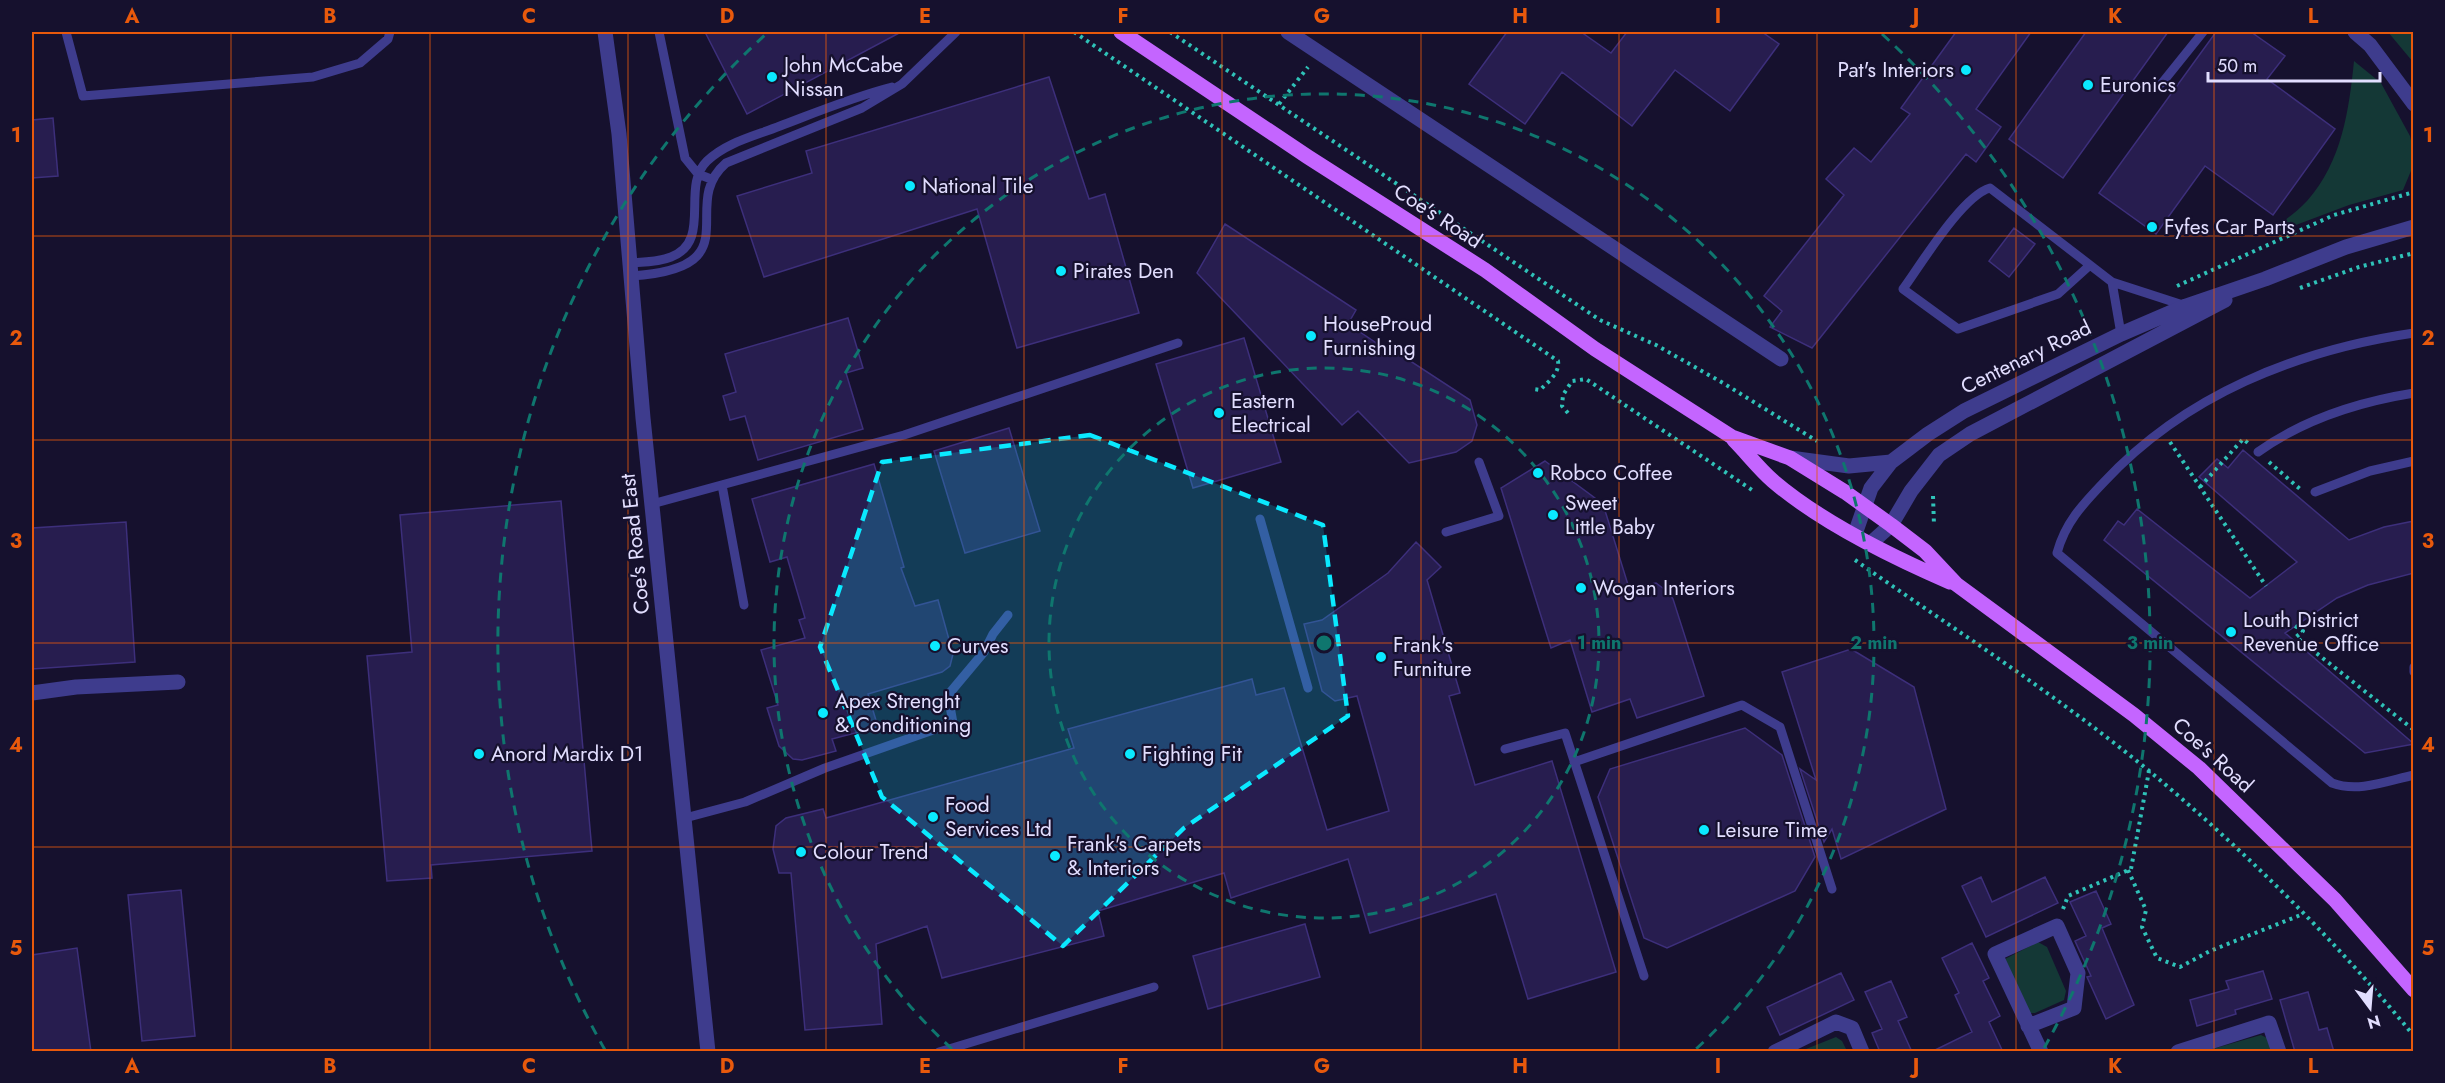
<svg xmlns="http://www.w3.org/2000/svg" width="2445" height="1083" viewBox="0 0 2445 1083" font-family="Jost,sans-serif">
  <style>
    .green { fill: #143836 }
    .building { fill: #271d4f; stroke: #3d2f7b; stroke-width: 1.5 }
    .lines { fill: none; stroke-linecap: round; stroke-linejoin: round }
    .path { stroke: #2fc2b8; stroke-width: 4; stroke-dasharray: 3 4.5; stroke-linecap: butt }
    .service { stroke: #3e3c8d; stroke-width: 9 }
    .minor { stroke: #3e3c8d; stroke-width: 15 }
    .tertiary { stroke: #3e3c8d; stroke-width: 15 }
    .primary { stroke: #c465ff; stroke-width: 15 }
    .marked { fill: #0ae9ff; fill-opacity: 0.2; stroke: #0ae9ff; stroke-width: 4.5; stroke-dasharray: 12 8; stroke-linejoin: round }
    .grid { fill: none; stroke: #e8590c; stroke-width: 1.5; stroke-opacity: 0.55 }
    .ring { fill: none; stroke: #0f766e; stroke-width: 3; stroke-dasharray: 10 8 }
    .poi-dot { fill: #0ae9ff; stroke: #16112e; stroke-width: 2 }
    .labels { text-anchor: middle; stroke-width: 4.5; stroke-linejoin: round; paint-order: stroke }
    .poi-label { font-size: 21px; fill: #e2deff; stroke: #16112e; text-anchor: start }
    .street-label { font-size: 21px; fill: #e2deff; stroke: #16112e }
    .centre { fill: #0f766e; stroke: #16112e; stroke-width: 3 }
    .ring-label { font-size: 18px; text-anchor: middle; font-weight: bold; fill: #0f766e; stroke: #16112e; stroke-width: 4.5; stroke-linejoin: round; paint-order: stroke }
    .neatline { fill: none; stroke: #e8590c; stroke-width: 2 }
    .grid-label { font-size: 20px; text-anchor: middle; font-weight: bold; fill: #e8590c }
  </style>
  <rect width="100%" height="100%" fill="#16112e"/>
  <path class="green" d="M2388 32H2413V62Z
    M2354 61 2381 83 2410 136 2413 149V166L2403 190 2349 205 2280 231H2271C2283 221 2297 212 2307 201 2342 162 2349 110 2354 61Z
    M2038 942 2047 947 2066 991 2064 1000 2035 1013H2030L2005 959Z
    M2261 1035 2267 1038 2271 1049 2268 1052H2202Z
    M1836 1037 1842 1041 1847 1051H1801Z"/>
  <path class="building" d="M705 32H901L747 114Z
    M1507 32H1581L1611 53 1627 32H1762L1779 44 1730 111 1675 70 1632 126 1562 72 1525 124 1469 84Z
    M1956 32H2031L1976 109 2001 127 1976 162 1966 154 1812 348 1770 327 1782 311 1764 296 1844 195 1826 179 1854 148 1871 162 1910 114 1901 108Z
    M2086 32H2168L2063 178 2009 139Z
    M2216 32H2251L2285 56 2267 79 2335 129 2273 215 2205 166 2156 234 2099 193Z
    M1049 77 1089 199 1105 194 1139 313 1017 348 977 209 764 277 737 196 812 173 806 151Z
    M53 118 58 176 32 178V120Z
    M1225 224 1356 310 1348 324 1387 350 1389 347 1470 400 1477 425 1472 441 1456 452 1409 463 1358 411 1342 425 1197 273Z
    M2014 228 2035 244 2009 277 1989 261Z
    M848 318 863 368 846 373 863 429 758 460 745 416 730 420 723 396 736 392 725 354Z
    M1244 338 1281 462 1193 488 1156 364Z
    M1009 428 1040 531 965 553 934 451Z
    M2243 450 2349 540 2384 527 2414 521V573L2368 585 2337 598 2285 633 2414 744 2365 753 2104 540 2118 521 2124 525 2137 509 2250 598 2297 562 2199 477 2217 459 2228 468Z
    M1545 461 1603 504 1629 588 1656 583 1668 592 1673 599 1704 696 1637 718 1630 699 1592 712 1570 640 1551 648 1501 488Z
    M874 464 904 567 901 568 915 606 938 600 953 654 950 666 942 672 868 694 878 727 832 739 836 751 802 760 793 759 779 746 767 708 778 705 761 650 805 638 799 620 805 618 787 557 770 562 752 499Z
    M561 501 592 851 431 865 432 878 387 881 367 656 412 652 400 515Z
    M126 522 135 662 32 669V528Z
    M1416 542 1441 567 1427 580 1460 693 1449 696 1475 785 1552 761 1616 972 1528 999 1496 894 1370 933 1348 859 1231 898 1224 873 1098 911 1104 936 942 978 927 926 876 944 882 1024 805 1030 791 873H779L773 849 776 826 786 818 823 809 826 818 1074 748 1068 729 1252 679 1256 695 1284 688 1327 830 1389 811 1357 696 1335 701 1322 691 1304 624 1322 620 1388 573Z
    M1851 649 1914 687 1946 809 1841 859 1832 829 1824 842 1800 769 1816 780 1782 672Z
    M1745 728 1782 755 1815 857 1795 891 1667 948 1644 938 1598 797 1610 769Z
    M1981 877 1992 902 2045 877 2058 903 1986 937 1962 886Z
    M181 890 195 1036 142 1041 128 895Z
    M2096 891 2111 924 2102 928 2134 1005 2106 1019 2087 977 2091 976 2075 941 2086 936 2070 902Z
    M1305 924 1320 977 1208 1009 1193 956Z
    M1972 943 1989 978 1983 981 2000 1016 1989 1022 2003 1052H1931L1972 1032 1955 995 1959 993 1942 958Z
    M77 948 91 1052H32V955Z
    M2263 971 2272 999 2235 1010 2236 1014 2197 1026 2190 1000 2229 989 2226 981Z
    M1841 973 1854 1000 1780 1035 1767 1007Z
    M1891 981 1907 1017 1898 1021 1912 1052H1880L1872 1033 1882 1029 1865 992Z
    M2308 992 2319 1030 2327 1028 2334 1052H2295L2280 1000Z"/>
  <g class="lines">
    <path class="path" d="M1074 32 1558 361C1560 373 1548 382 1540 390L1533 389
      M1170 32 1600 320 1656 345 1723 383 1817 441
      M1279 104 1308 67
      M2177 286 2334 215 2414 192
      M2300 288 2359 267 2414 253
      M1568 413 1562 406 1563 395 1572 381 1586 379 1752 490
      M2170 442 2266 586
      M2269 462 2300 489
      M2200 487 2243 439 2248 443
      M1933 496 1934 525
      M1855 560C1955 630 2060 697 2154 775 2248 854 2336 941 2414 1036
      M2295 626 2303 631 2296 637 2414 730
      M2128 870 2146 910 2142 927 2157 958 2180 967 2210 951 2303 914
      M2063 909 2068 896 2131 869 2149 771"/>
    <path class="service" d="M66 32 83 96 313 77 360 63 388 39 390 32
      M659 32 685 158 698 174 711 179
      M2162 83 2203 32
      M630 263C643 262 659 262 671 257 713 241 680 187 707 161 727 142 755 136 780 126 817 112 853 97 892 87
      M2089 266 2058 294 1958 329 1903 289C1922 263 1962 196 1990 188L2112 282 2186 306
      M631 276C755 268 676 206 726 163L862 108 902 84 956 32
      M2112 282 2121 334
      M2414 333C2297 350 2185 395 2104 482 2082 505 2065 523 2057 553L2332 783C2358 793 2387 781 2414 775
      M2258 452C2304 419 2358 402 2414 393
      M722 485 744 605
      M2315 492 2370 471 2414 461
      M652 504 904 435 1178 343
      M1260 519 1308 688
      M1446 532 1499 516 1479 462
      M2414 667V672
      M1505 749 1565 733 1644 976
      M1574 762 1742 705 1780 727 1832 889
      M685 818 745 802 825 768 953 723 948 695 984 652 993 634 1008 615
      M939 1052 1154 987"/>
    <path class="minor" d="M1288 32 1781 359
      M2355 32 2370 45 2414 104
      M32 693 76 687 178 682
      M2028 1026 2074 1008 2078 973 2057 926 1995 954 2041 1052
      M1775 1052 1836 1022 1852 1028 1862 1052
      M2178 1052 2269 1023 2279 1052"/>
    <path class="tertiary" d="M605 32 619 134 643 418 708 1052
      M1790 458 1849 466 1891 462
      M1855 534 1871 488 1891 462 1928 434 1964 411 2121 334 2186 306 2265 279 2346 247 2414 227
      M1871 543 1891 525 1911 491 1939 455 1970 434 2225 300"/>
    <path class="primary" d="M1121 32 1308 157 1485 270 1595 349 1732 437 1790 458 1845 492 1891 525 1925 551 1956 584 2134 715 2199 768 2335 900 2414 990
      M1734 440C1747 453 1759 469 1773 481 1821 522 1892 557 1950 582"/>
  </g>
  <path class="marked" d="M1090 435 1323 525 1348 716 1184 828 1063 946 882 797 820 647 882 462Z"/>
  <path class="grid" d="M231 32V1052M430 32V1052M628 32V1052M826 32V1052M1024 32V1052M1222 32V1052M1421 32V1052M1619 32V1052M1817 32V1052M2016 32V1052M2214 32V1052M32 236H2414M32 440H2414M32 643H2414M32 847H2414"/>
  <g class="ring">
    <circle cx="1324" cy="643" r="275"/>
    <path d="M952 1049A550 550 0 1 1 1696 1049"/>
    <path d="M605 1050A826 826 0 0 1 766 34M1882 34A826 826 0 0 1 2043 1050"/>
  </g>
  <g class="poi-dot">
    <circle cx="1966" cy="70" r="6"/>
    <circle cx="772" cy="77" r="6"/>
    <circle cx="2088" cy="85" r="6"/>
    <circle cx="910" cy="186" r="6"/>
    <circle cx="2152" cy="227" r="6"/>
    <circle cx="1061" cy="271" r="6"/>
    <circle cx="1311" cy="336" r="6"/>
    <circle cx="1219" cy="413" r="6"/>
    <circle cx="1538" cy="473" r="6"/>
    <circle cx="1553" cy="515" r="6"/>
    <circle cx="1581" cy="588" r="6"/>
    <circle cx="2231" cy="632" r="6"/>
    <circle cx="935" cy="646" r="6"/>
    <circle cx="1381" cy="657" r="6"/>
    <circle cx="823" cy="713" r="6"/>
    <circle cx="479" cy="754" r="6"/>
    <circle cx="1130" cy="754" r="6"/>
    <circle cx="933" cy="817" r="6"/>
    <circle cx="1704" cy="830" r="6"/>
    <circle cx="801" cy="852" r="6"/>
    <circle cx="1055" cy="856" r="6"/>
  </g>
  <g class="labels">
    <g class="poi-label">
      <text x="784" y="72">John McCabe<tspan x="784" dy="24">Nissan</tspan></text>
      <text x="1954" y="77" text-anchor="end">Pat's Interiors</text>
      <text x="2100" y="92">Euronics</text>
      <text x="922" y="193">National Tile</text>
      <text x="2164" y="234">Fyfes Car Parts</text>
      <text x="1073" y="278">Pirates Den</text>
      <text x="1323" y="331">HouseProud<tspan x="1323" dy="24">Furnishing</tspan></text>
      <text x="1231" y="408">Eastern<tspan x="1231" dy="24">Electrical</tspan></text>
      <text x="1550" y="480">Robco Coffee</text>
      <text x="1565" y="510">Sweet<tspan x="1565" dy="24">Little Baby</tspan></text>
      <text x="1593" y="595">Wogan Interiors</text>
      <text x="2243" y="627">Louth District<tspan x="2243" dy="24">Revenue Office</tspan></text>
      <text x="1393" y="652">Frank's<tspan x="1393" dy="24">Furniture</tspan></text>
      <text x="947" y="653">Curves</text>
      <text x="835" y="708">Apex Strenght<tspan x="835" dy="24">&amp; Conditioning</tspan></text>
      <text x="491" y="761">Anord Mardix D1</text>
      <text x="1142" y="761">Fighting Fit</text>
      <text x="945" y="812">Food<tspan x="945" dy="24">Services Ltd</tspan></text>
      <text x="1716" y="837">Leisure Time</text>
      <text x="1067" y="851">Frank's Carpets<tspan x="1067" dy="24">&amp; Interiors</tspan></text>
      <text x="813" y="859">Colour Trend</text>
    </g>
    <g class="street-label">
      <text transform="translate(1438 216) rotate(33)" y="7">Coe's Road</text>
      <text transform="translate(2026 357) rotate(-26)" y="7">Centenary Road</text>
      <text transform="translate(635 544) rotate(-96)" y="7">Coe's Road East</text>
      <text transform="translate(2213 755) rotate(42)" y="7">Coe's Road</text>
    </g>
  </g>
  <circle cx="1324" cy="643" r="9" class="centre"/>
  <g class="ring-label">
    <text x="1599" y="649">1 min</text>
    <text x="1874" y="649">2 min</text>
    <text x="2150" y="649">3 min</text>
  </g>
  <rect width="2445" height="1083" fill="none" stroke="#16112e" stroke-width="66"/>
  <g transform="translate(2370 1008) rotate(164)" stroke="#16112e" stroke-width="4.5" paint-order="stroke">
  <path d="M0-4.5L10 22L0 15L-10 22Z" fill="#e2deff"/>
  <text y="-9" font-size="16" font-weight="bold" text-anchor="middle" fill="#e2deff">N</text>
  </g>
  <path d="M2208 72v9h172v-9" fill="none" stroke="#e2deff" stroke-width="3"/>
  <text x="2217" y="72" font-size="18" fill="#e2deff" stroke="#16112e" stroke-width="4.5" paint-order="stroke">50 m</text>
  <rect x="33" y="33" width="2379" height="1017" class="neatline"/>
  <g class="grid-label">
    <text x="132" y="23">A</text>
    <text x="330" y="23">B</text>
    <text x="529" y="23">C</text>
    <text x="727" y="23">D</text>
    <text x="925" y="23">E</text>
    <text x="1123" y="23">F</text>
    <text x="1322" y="23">G</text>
    <text x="1520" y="23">H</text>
    <text x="1718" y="23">I</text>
    <text x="1916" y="23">J</text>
    <text x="2115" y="23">K</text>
    <text x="2313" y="23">L</text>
    <text x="16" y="142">1</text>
    <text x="2428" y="142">1</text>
    <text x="16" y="345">2</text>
    <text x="2428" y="345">2</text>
    <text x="16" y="548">3</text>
    <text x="2428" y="548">3</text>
    <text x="16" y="752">4</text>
    <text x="2428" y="752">4</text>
    <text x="16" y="955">5</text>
    <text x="2428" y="955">5</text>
    <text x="132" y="1073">A</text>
    <text x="330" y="1073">B</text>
    <text x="529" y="1073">C</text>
    <text x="727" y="1073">D</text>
    <text x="925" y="1073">E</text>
    <text x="1123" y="1073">F</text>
    <text x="1322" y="1073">G</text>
    <text x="1520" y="1073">H</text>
    <text x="1718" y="1073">I</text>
    <text x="1916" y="1073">J</text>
    <text x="2115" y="1073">K</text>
    <text x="2313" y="1073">L</text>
  </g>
</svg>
